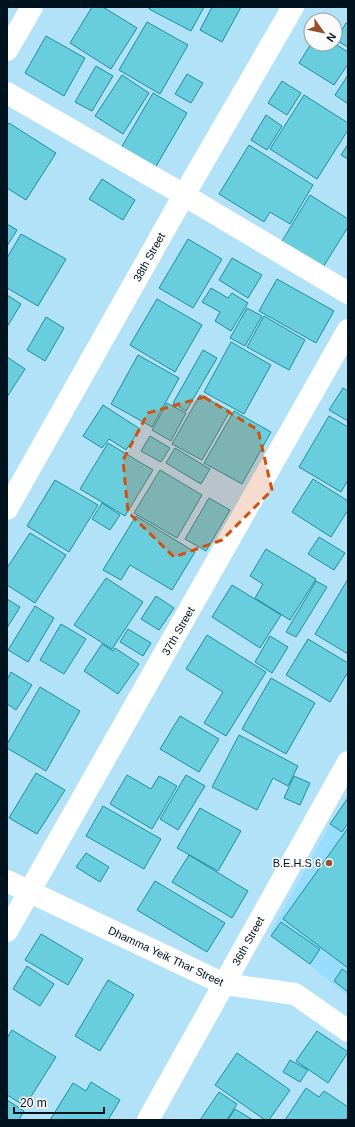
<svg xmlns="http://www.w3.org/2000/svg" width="355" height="1127" viewBox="0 0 355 1127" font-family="Helvetica,sans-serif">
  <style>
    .built { fill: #96ddff }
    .building { fill: #68cddd; stroke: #1c8e9d }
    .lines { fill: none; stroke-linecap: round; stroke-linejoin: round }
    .minor { stroke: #fff; stroke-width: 22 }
    .secondary { stroke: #fff; stroke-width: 22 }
    .marked { fill: #d1520e; fill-opacity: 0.2; stroke: #d1520e; stroke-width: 3; stroke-dasharray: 8 5; stroke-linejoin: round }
    .poi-dot { fill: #975128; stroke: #fafafa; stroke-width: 1.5 }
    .labels { text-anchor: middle; stroke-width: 3; stroke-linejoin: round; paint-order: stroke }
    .street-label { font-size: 11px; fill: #00131e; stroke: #fafafa }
    .poi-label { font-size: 11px; fill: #00131e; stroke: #fafafa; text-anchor: end }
  </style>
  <rect width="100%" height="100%" fill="#b2e2f8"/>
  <path class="built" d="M348 793V996L270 933Z"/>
  <path class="building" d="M92 7H103L137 28 111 69 70 43Z
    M150 7H204L191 31 149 9Z
    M212 7H241L222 42 200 30Z
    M147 22 188 45 160 94 119 70Z
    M346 23 348 24V47L336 40Z
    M46 36 85 58 64 96 25 73Z
    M311 44H335L348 52V64L334 85 299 63Z
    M96 66 113 76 92 111 75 102Z
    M187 74 203 83 191 103 175 94Z
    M122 75 149 93 123 134 95 116Z
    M348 75V104L335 95Z
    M282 81 301 93 287 115 268 103Z
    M153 93 187 113 155 168 121 148Z
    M304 95 348 123V130L317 179 270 149Z
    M266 115 282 126 267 150 251 140Z
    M9 123 56 153 26 200 7 188V126Z
    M348 144V159L341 155Z
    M249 145 313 185 290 224 270 212 264 222 219 194Z
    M102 179 135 200 123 220 89 199Z
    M310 195 348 219V227L320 272 279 246Z
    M7 224 17 230 7 246Z
    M21 234 66 259 38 306 7 288V258Z
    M188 239 222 259 193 308 159 288Z
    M232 258 262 275 248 298 219 280Z
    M277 279 334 311 316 343 259 311Z
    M211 288 228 298 232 293 248 303 231 331 215 321 220 312 202 302Z
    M7 295 21 304 7 327Z
    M157 299 202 325 175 372 130 345Z
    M247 308 262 316 245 346 230 338Z
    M264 316 305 340 289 370 247 347Z
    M46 317 64 328 45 361 27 350Z
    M231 342 271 365 244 414 204 392Z
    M203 350 217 358 186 411 173 403Z
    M138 355 179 378 152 427 111 404Z
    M7 357 25 369 7 397Z
    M343 388 348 391V421L329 410Z
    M200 395 230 411 202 460 172 444Z
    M167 403 186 413 171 441 152 430Z
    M103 405 140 429 126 450 109 439 102 448 83 436Z
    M234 411 271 432 242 484 204 463Z
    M329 416 348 427V480L341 492 299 467Z
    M150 436 170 448 161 462 141 451Z
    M108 443 153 470 125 516 80 489Z
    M175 448 210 469 201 484 166 463Z
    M160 470 202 495 177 538 134 513Z
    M313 479 348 501V510L331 537 292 512Z
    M55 480 98 505 69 552 27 526Z
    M209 498 230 510 206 551 185 539Z
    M102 503 120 515 110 530 92 519Z
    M136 516 195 552 172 590 130 565 121 580 103 570Z
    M30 533 66 555 35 603 7 585V568Z
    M319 537 345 553 334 570 308 554Z
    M266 549 316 579 290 620 255 598 263 584 250 576Z
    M106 578 143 602 112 649 74 625Z
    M348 579V654L315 634Z
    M316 581 327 587 296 637 286 632Z
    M232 585 281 615 260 648 212 617Z
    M156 596 174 608 159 630 141 619Z
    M7 599 20 607 7 628Z
    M35 606 54 618 28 662 8 650Z
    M61 624 86 639 64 674 40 660Z
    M128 629 151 643 143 656 120 642Z
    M207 635 266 672 226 736 204 723 223 692 186 669Z
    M270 636 288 647 272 673 255 662Z
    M308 639 348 663V672L330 702 286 675Z
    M102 644 113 651 115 648 139 664 118 694 84 671Z
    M11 672 32 685 16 710 7 704V680Z
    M271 678 315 703 286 754 242 729Z
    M40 687 80 711 46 771 7 748V744Z
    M180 716 219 739 199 772 160 749Z
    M239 735 298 766 288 786 273 778 257 810 212 787Z
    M36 773 65 790 37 834 9 818Z
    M127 775 151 789 159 776 177 786 152 829 110 804Z
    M186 775 205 786 178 830 160 819Z
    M294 776 310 783 300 805 284 798Z
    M348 798V823L342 832 330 824Z
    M103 806 161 839 144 869 86 836Z
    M200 808 241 831 218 871 177 848Z
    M348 828V968L283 919Z
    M86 853 109 867 100 882 76 867Z
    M189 855 248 891 232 918 172 882Z
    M155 881 225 923 207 952 137 910Z
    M281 922 320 949 310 964 271 936Z
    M41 934 83 959 68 985 25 960Z
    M27 966 54 984 40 1006 13 989Z
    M342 969 348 973V992L334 981Z
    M108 980 134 995 100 1051 75 1036Z
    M12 1030 56 1057 25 1106 7 1095V1038Z
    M317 1031 348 1052 328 1083 296 1061Z
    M237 1053 290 1090 269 1120H265L215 1085Z
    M290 1060 308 1070 300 1082 283 1072Z
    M91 1082 120 1100 108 1120H50L73 1083 86 1091Z
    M306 1088 319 1097 324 1091 348 1107V1116L346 1120H285Z
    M219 1092 237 1104 227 1120H200Z
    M7 1100 24 1111 19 1120H7Z
    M235 1109 253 1120H228Z"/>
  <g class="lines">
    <path class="minor" d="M7 50 32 7
      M7 93 184 195 348 293
      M7 509 184 195 293 7
      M7 931 348 330
      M148 1120 348 762"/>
    <path class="secondary" d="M7 881 224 984 295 994 348 1031"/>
  </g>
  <path class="marked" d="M204 397 258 430 272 490 222 540 174 557 128 512 123 460 148 413Z"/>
  <circle class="poi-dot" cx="329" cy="863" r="4"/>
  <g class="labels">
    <g class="street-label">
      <text transform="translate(149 257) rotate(-61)" y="4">38th Street</text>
      <text transform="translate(178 631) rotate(-60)" y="4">37th Street</text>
      <text transform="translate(248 941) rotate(-61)" y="4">36th Street</text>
      <text transform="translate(166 956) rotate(25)" y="4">Dhamma Yeik Thar Street</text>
    </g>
    <g class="poi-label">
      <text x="321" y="867">B.E.H.S 6</text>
    </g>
  </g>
  <rect width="355" height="1127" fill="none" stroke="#00131e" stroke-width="16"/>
  <g transform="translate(323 32) rotate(123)"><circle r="19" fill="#fafafa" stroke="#969ea2"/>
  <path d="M0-3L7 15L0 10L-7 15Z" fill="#975128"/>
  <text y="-6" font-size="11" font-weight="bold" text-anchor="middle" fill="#00131e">N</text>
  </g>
  <path d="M14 1107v6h90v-6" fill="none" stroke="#00131e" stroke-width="2"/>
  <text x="20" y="1107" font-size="12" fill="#00131e" stroke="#fafafa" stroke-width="3" paint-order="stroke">20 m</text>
</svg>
